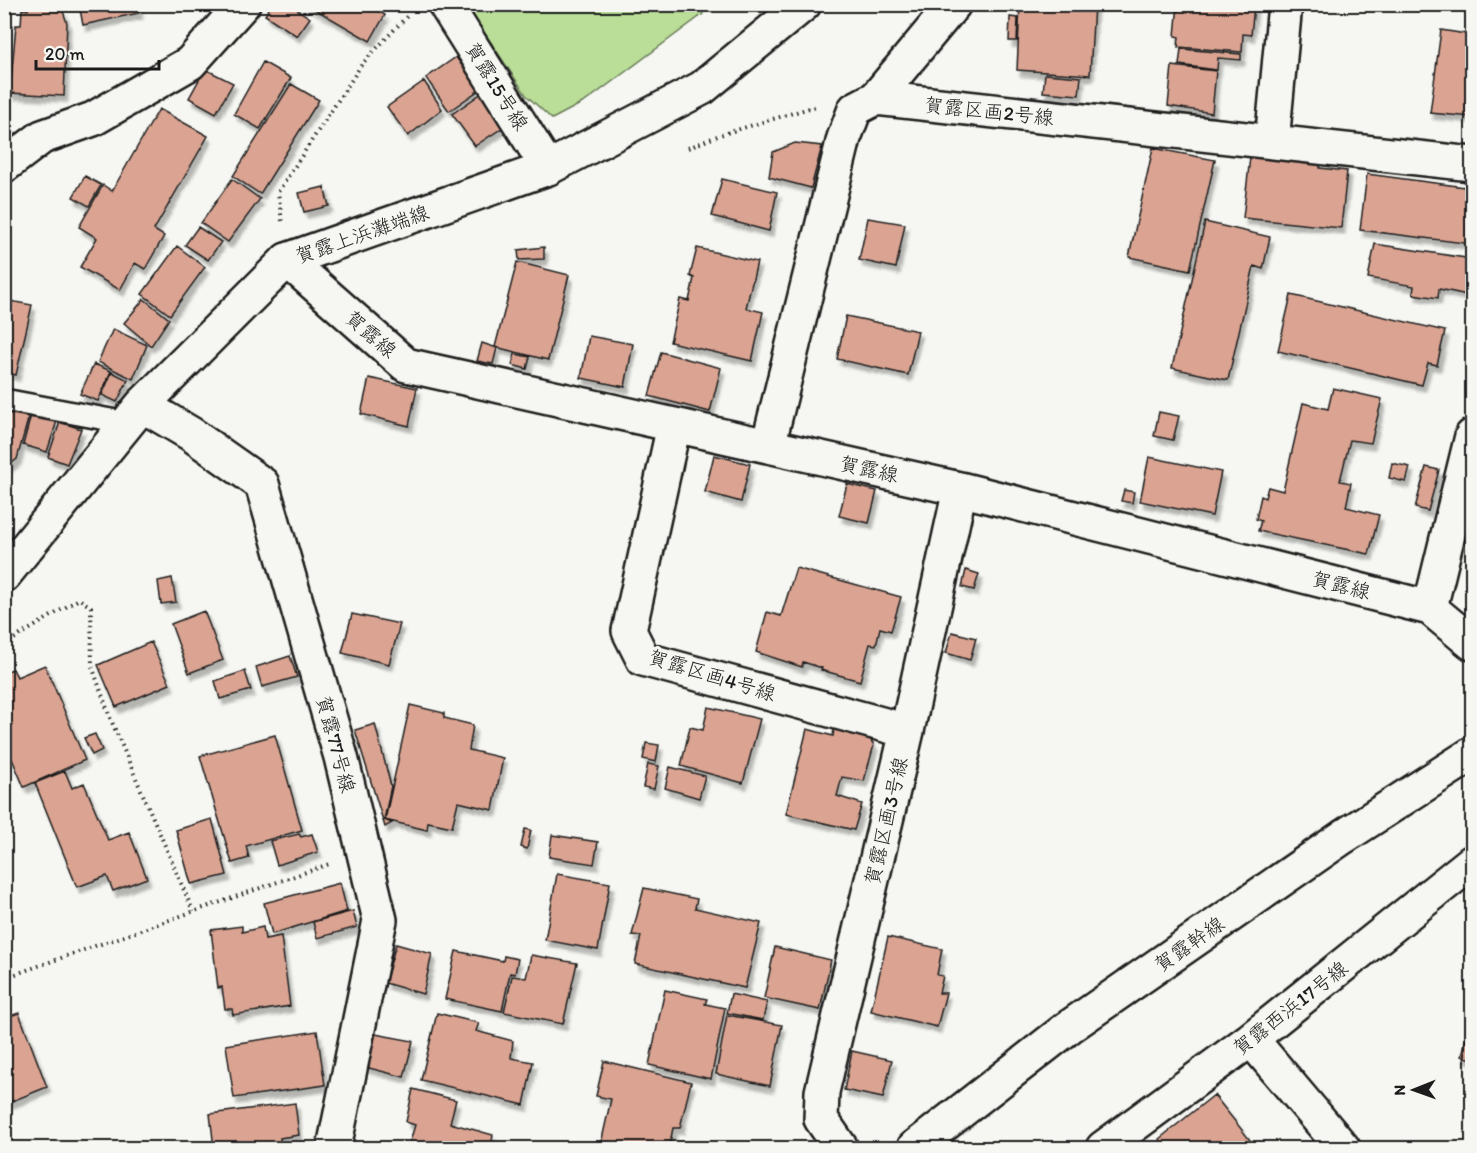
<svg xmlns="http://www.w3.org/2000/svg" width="1477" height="1153" viewBox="0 0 1477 1153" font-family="Itim,'Klee One',sans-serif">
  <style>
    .green { fill: #bade98; stroke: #6b7d5a; stroke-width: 1.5 }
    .building { fill: #dba492; stroke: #1c1c1c; stroke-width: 1.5; filter: url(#shadow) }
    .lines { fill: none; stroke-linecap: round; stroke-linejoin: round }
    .lane-casing { stroke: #1c1c1c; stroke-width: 26 }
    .street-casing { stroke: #1c1c1c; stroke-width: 38 }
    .secondary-casing { stroke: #1c1c1c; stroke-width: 38 }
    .path { stroke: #1c1c1c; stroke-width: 4; stroke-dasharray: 1.5 4.5; stroke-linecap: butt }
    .lane { stroke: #f6f6f2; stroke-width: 21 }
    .street { stroke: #f6f6f2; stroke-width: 33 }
    .secondary { stroke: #f6f6f2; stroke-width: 33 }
    .labels { text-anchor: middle; stroke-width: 6; stroke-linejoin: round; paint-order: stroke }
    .street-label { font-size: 20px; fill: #1c1c1c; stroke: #f6f6f2 }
  </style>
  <defs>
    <filter id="shadow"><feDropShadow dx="3.5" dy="6" stdDeviation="1.5" flood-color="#0004"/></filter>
  </defs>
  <rect width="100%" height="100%" fill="#f6f6f2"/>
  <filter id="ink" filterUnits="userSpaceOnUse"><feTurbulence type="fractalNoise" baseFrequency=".0167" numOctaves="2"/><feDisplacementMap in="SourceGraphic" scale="12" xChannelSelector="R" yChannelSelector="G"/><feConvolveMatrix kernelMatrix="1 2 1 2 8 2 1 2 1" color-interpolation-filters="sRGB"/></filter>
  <g filter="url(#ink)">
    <path class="green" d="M698 4 703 14 586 101 552 119 526 95 466 5Z"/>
    <path class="building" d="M29 4H55L56 10 63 11 67 23 64 96 10 93 16 25H21L22 9 28 10Z
      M79 4H138L139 13 83 25Z
      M272 4H289L310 18 297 36 265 15Z
      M306 4H366L385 15 370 41Z
      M1020 4H1094L1090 75 1017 70Z
      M1178 4H1250L1254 6 1251 35 1243 34 1242 52 1178 47 1179 37 1175 36Z
      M4 17H7L9 50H4Z
      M1010 17 1018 18 1017 41H1009Z
      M1441 30 1472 35V117L1430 113Z
      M1181 49 1241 54V60L1218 58 1217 70 1179 65Z
      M456 57 479 90 449 111 426 78Z
      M263 62 291 78 260 129 234 114Z
      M1172 66 1216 71 1212 113 1168 106Z
      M205 69 233 83 216 113 189 98Z
      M1045 74 1081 77 1079 95 1043 92Z
      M424 81 442 109 408 136 387 107Z
      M291 84 319 100 260 194 233 176Z
      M482 93 505 126 475 146 452 114Z
      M159 109 208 136 154 230 164 236 145 269 135 263 120 290 80 267 97 238 79 227 103 185 112 191Z
      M795 143 822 146 811 188 769 177 773 152Z
      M1153 148 1215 160 1190 270 1129 257Z
      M1250 157 1320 164V168L1347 171 1341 228 1243 218Z
      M1367 174 1472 188V244L1360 230Z
      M85 176 101 185 89 206 73 197Z
      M232 179 260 199 228 242 201 223Z
      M722 179 777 192 769 231 712 216Z
      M324 187 329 206 304 212 299 193Z
      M868 218 905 224 896 268 859 260Z
      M1205 222 1270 237 1263 269 1254 266 1228 380 1172 368Z
      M198 227 221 242 208 260 185 245Z
      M1375 244 1472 259V296L1439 289 1438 298 1413 294 1414 286 1368 278Z
      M177 246 205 267 170 315 142 294Z
      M544 247V259L519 260 518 250Z
      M697 248 757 262 746 308 763 312 752 361 670 342 680 299 689 301 694 278 690 276Z
      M517 262 569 275 548 360 495 347Z
      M1291 295 1445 331 1437 365 1428 363 1422 385 1278 351Z
      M144 299 169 319 151 346 124 323Z
      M4 300 32 305 16 375 4 372Z
      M846 316 918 331 908 375 837 359Z
      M113 329 147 345 133 379 98 362Z
      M589 336 633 344 625 387 581 378Z
      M482 343 497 348 493 364 477 361Z
      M661 352 721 368 710 412 649 396Z
      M515 354 530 357 527 369 512 365Z
      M94 364 111 371 98 401 80 394Z
      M112 372 128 380 117 402 102 395Z
      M369 378 417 388 409 426 361 414Z
      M1333 388 1382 399 1371 443 1350 440 1340 481 1351 483 1346 507 1379 515 1369 554 1258 531 1261 521 1256 519 1261 496 1265 498 1268 487 1283 491 1303 403 1328 409Z
      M4 411 29 416 17 459 4 469Z
      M1159 412 1179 416 1173 440 1154 436Z
      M31 415 57 421 47 452 23 445Z
      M60 422 81 429 67 464 48 457Z
      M714 455 750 464 741 502 705 492Z
      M1149 457 1221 472 1212 516 1140 501Z
      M1392 463 1410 467 1406 482 1389 478Z
      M1426 467 1439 470 1428 511 1415 508Z
      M847 484 877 491 869 523 839 516Z
      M1124 490 1134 492 1132 503 1121 501Z
      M796 568 901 597 891 631 880 628 876 645 870 644 860 681 821 670 822 668 803 662 802 667 756 652 767 612 781 616Z
      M966 570 979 574 974 590 962 587Z
      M172 578 176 602 161 604 158 581Z
      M204 611 223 660 189 673 171 624Z
      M352 614 400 624 389 664 342 653Z
      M952 632 976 638 970 660 946 653Z
      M151 642 170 684 116 707 98 665Z
      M290 656 297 677 262 687 256 667Z
      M45 665 85 760 24 787 4 740V672L13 669 17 677Z
      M245 671 251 690 220 699 215 681Z
      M410 705 444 713V718L473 725 469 750 503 758 493 810 458 802 452 827 428 822 427 830 385 820Z
      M708 707 760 719 743 783 681 766 690 727 703 730Z
      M375 724 391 786 384 820 392 823 385 827 355 730Z
      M807 729 833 736 834 729 870 739 874 745 864 781 842 777 837 796 862 804 854 830 786 814Z
      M95 734 102 750 92 755 84 738Z
      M275 735 302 830 246 846 249 858 232 863 200 756Z
      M646 743 659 745 656 762 643 759Z
      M648 764 659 766 654 789 643 787Z
      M670 767 705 776 699 798 665 788Z
      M65 771 72 788 84 783 108 840 129 832 147 878 113 891 107 876 77 887 35 783Z
      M212 819 227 875 191 884 176 830Z
      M525 829 531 830 527 849 521 847Z
      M299 834 301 837 312 834 318 852 277 865 270 841Z
      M552 835 598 842 594 864 549 857Z
      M557 874 610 883 598 950 545 940Z
      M340 883 347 911 272 934 264 903Z
      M644 888 697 899 695 908 761 923 745 988 635 964 641 936 632 935Z
      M353 911 357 927 317 938 313 922Z
      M242 926V932L263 927 265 939 281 936 290 1006 233 1015 232 1009H225L222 987 218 988 211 930Z
      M888 937 942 949 937 975 943 976 939 993H946L937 1027 871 1011Z
      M396 944 432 954 423 994 385 983Z
      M775 947 831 960 820 1010 764 998Z
      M456 951 503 961 504 956 518 959 515 974 510 973 502 1011 445 999Z
      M531 955 577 963 563 1024 504 1012 512 976 526 978Z
      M665 990 707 999 705 1004 725 1008 711 1079 649 1065Z
      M731 994 767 1002 763 1020 727 1013Z
      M1472 1012V1059L1462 1056Z
      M19 1013 47 1087 5 1104 4 1018Z
      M437 1013 479 1023 476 1031 513 1041 511 1058 533 1062 524 1105 421 1080Z
      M727 1015 782 1025 770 1086 716 1074Z
      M317 1031 325 1085 234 1098 226 1045Z
      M375 1034 413 1041 404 1077 365 1067 370 1043 374 1042Z
      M852 1051 892 1060 883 1098 844 1090Z
      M604 1061 691 1082 680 1128H673L669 1148H600L611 1099 596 1096Z
      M413 1089 456 1100 450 1123 493 1135 491 1148H408L415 1125 406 1122Z
      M1214 1095 1254 1145 1250 1148H1167L1159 1139Z
      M295 1103 299 1135 280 1138 281 1148H214L210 1114Z
      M731 1145 775 1146V1148H731Z"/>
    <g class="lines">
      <defs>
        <path id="lane" d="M4 400 127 423"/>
        <path id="street" d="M445 4 548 168
          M876 98 954 4
          M1272 142 1285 4
          M4 166 42 137 93 119 190 63 243 4
          M142 405 191 434 262 484 341 757 380 920 334 1148
          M674 425 629 631 643 659 907 731
          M768 446 844 138 855 109 876 98 1472 164
          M4 575 142 405 287 260 406 365 960 489 1430 608 1472 643
          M1430 608 1472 436
          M1251 1039 1343 1148
          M841 1148 821 1119 822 1092 907 731 960 489
          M914 1148 1069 1027 1343 837 1472 754
          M1103 1148 1251 1039 1472 862"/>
        <path id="secondary" d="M287 260 548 168 702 88 804 4"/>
      </defs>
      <use href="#lane" class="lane-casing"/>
      <use href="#street" class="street-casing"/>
      <use href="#secondary" class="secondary-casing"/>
      <path class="path" d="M701 4 705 11
        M688 148 720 135 816 106
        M282 221 278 192 362 64 409 14
        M4 645 79 599 91 607 92 666 111 720 193 911
        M4 978 329 864"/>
      <use href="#lane" class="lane"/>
      <use href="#street" class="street"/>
      <use href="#secondary" class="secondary"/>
    </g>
  </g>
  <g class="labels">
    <g class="street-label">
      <text transform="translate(497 86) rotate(58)" y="7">賀露15号線</text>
      <text transform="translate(989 111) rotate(6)" y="7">賀露区画2号線</text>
      <text transform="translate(362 234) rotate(-19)" y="7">賀露上浜灘端線</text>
      <text transform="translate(371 334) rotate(41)" y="7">賀露線</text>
      <text transform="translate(869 469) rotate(12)" y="7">賀露線</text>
      <text transform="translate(1341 585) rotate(14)" y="7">賀露線</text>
      <text transform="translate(712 675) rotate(17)" y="7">賀露区画4号線</text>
      <text transform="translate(336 744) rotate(75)" y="7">賀露77号線</text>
      <text transform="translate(886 821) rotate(-77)" y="7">賀露区画3号線</text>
      <text transform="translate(1189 944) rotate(-35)" y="7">賀露幹線</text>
      <text transform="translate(1290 1008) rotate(-38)" y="7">賀露西浜17号線</text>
    </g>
  </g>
  <rect width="1477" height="1153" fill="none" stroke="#f6f6f2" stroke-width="24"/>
  <rect x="12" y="12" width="1453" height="1129" fill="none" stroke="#1c1c1c" stroke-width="2" filter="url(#ink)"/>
  <g transform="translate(1414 1090) rotate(269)" stroke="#f6f6f2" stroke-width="4.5" paint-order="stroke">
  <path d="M0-4.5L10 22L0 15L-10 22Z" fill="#1c1c1c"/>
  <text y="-9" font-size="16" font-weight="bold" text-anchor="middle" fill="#1c1c1c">N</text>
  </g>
  <path d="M36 60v9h123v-9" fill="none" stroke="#1c1c1c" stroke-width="3"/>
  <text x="45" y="60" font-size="18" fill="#1c1c1c" stroke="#f6f6f2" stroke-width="4.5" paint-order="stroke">20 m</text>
</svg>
